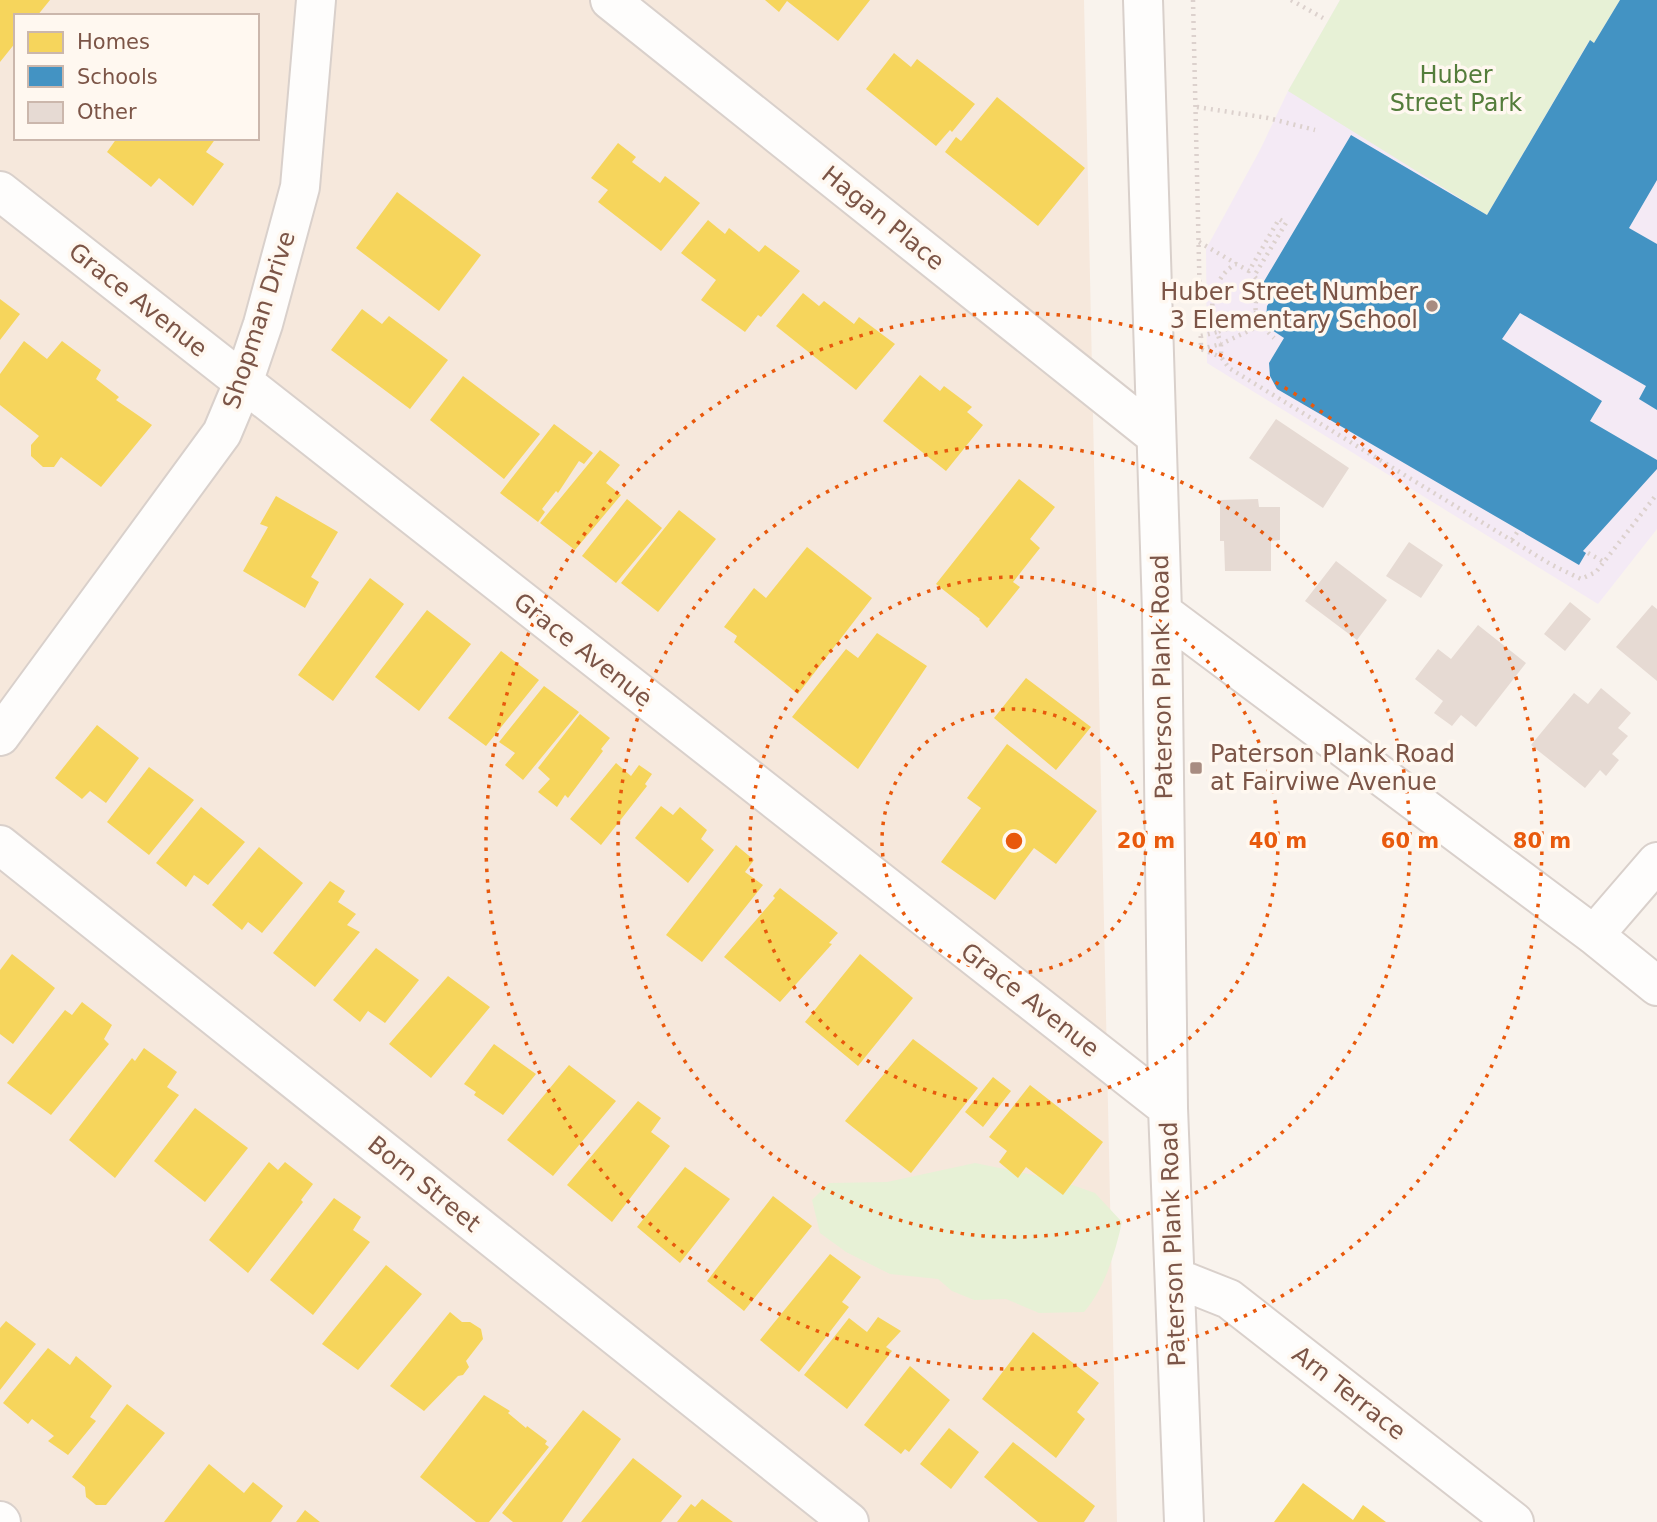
<svg xmlns="http://www.w3.org/2000/svg" width="1657" height="1522" viewBox="0 0 1657 1522" font-family="'DejaVu Sans',sans-serif">
  <style>
    .residential { fill: #f6e8dc; fill-rule: evenodd }
    .education { fill: #f4eaf5 }
    .green { fill: #e7f1d6 }
    .homes { fill: #f6d55c }
    .schools { fill: #4393c3 }
    .building { fill: #e6dad3 }
    .lines { fill: none; stroke-linecap: round; stroke-linejoin: round }
    .minor-casing { stroke: #d9d0cb; stroke-width: 42 }
    .path { stroke: #dcd1cd; stroke-width: 4.5; stroke-dasharray: 2 5; stroke-linecap: butt }
    .minor { stroke: #fefdfc; stroke-width: 38 }
    .ring { fill: none; stroke: #e8590c; stroke-width: 3.5; stroke-dasharray: 3.5 7 }
    .poi-dot { fill: #a88c81; stroke: #fff8f0; stroke-width: 2.5 }
    .labels { text-anchor: middle; stroke-width: 7; stroke-linejoin: round; paint-order: stroke }
    .park-label { font-size: 24px; fill: #547d3b; stroke: #fff8f0 }
    .street-label { font-size: 24px; fill: #7c5547; stroke: #fff8f0 }
    .poi-label { font-size: 24px; fill: #7c5547; stroke: #fff8f0; text-anchor: end }
    .centre { fill: #e8590c; stroke: #fff8f0; stroke-width: 3.5 }
    .ring-label { font-size: 21px; text-anchor: middle; font-weight: bold; fill: #e8590c; stroke: #fff8f0; stroke-width: 7; stroke-linejoin: round; paint-order: stroke }
  </style>
  <rect width="100%" height="100%" fill="#f9f3ed"/>
  <path class="residential" d="M0 0H1084L1117 1522H0ZM16 16H257V138H16Z"/>
  <path class="education" d="M1340 0H1657V529L1598 604 1207 363 1206 249 1260 150 1288 91Z"/>
  <path class="green" d="M1340 0H1620L1594 43 1589 41 1487 215 1288 91Z
    M975 1163 1058 1180 1095 1193 1122 1222C1115 1253 1105 1288 1084 1312L1039 1313 1006 1299 974 1300 952 1291 938 1279 890 1274 846 1252 820 1233 812 1200 829 1183 887 1182Z"/>
  <path class="homes" d="M0 0H50L37 16H16V42L0 62Z
    M765 0H870L838 41 787 1 779 12Z
    M894 53 911 67 917 59 975 104 952 132 950 130 936 146 866 89Z
    M997 97 1085 168 1038 226 945 152 956 137 961 141Z
    M117 138H216L206 152 224 164 193 206 159 178 151 187 107 152Z
    M618 143 636 157 632 162 660 183 665 176 700 203 661 251 598 202 608 190 591 178Z
    M397 192 481 255 439 311 356 248Z
    M708 220 725 234 729 228 759 252 765 245 800 271 761 317 758 315 745 332 701 300 716 280 681 253Z
    M803 293 819 306 824 301 854 324 859 317 895 344 856 390 776 326Z
    M0 299 20 314 0 340Z
    M362 309 382 324 389 316 448 360 410 409 331 350Z
    M24 341 47 359 62 341 101 370 96 379 119 397 116 400 152 425 101 487 61 457 54 467H43L31 456V445L39 436 0 405V374Z
    M920 375 940 391 944 386 972 407 967 412 983 425 946 471 883 421Z
    M463 376 540 434 504 479 430 420Z
    M554 424 593 453 584 464 579 461 558 493 556 491 542 509 545 512 538 522 500 493Z
    M600 450 620 465 606 483 621 495 575 550 540 523Z
    M1019 479 1055 507 1030 539 1040 548 1013 582 1020 587 987 628 979 620 980 619 936 584Z
    M276 496 338 532 311 577 319 582 305 608 243 571 268 527 260 524Z
    M627 499 662 528 616 583 582 556Z
    M679 510 716 539 658 612 621 583Z
    M807 547 872 598 798 694 734 642 737 636 724 627 754 588 766 598Z
    M370 578 404 604 333 701 298 675Z
    M427 610 471 644 419 711 375 677Z
    M877 633 927 666 858 769 792 717 846 649 858 658Z
    M501 651 539 680 486 746 448 718Z
    M1026 678 1091 727 1056 770 994 718Z
    M544 686 579 712 523 780 505 765 515 753 499 742Z
    M580 714 610 738 601 749 603 751 568 798 565 795 557 807 538 792 550 779 538 768Z
    M97 725 139 758 106 803 90 791 82 799 55 778Z
    M1007 744 1097 811 1056 864 1034 848 995 900 941 862 981 808 967 798Z
    M616 763 631 776 639 765 652 774 645 784 647 786 601 845 570 819Z
    M149 767 194 800 149 855 107 822Z
    M661 806 673 815 680 807 707 830 701 839 714 850 688 883 635 838Z
    M201 807 245 842 208 885 194 875 186 887 156 863Z
    M736 845 754 860 745 872 763 885 702 962 666 935Z
    M259 847 303 883 262 933 248 922 242 930 212 905Z
    M330 881 345 891 338 902 356 914 347 925 360 932 315 987 273 953Z
    M780 888 838 933 829 943 832 944 780 1002 724 957 775 898 773 896Z
    M376 948 419 980 385 1023 368 1011 360 1022 333 1000Z
    M12 954 55 988 13 1044 0 1034V970Z
    M860 954 913 998 858 1066 805 1022Z
    M448 976 490 1007 431 1078 389 1044Z
    M82 1002 112 1025 104 1039 109 1044 51 1115 7 1083 65 1010 72 1015Z
    M913 1039 978 1088 911 1173 845 1121Z
    M494 1044 536 1074 503 1115 474 1095 476 1092 464 1084Z
    M144 1048 177 1072 167 1087 179 1095 115 1178 69 1140 132 1058 135 1061Z
    M569 1065 616 1101 553 1176 507 1140Z
    M993 1077 1011 1091 983 1127 965 1112Z
    M1030 1085 1103 1142 1063 1195 1026 1167 1018 1178 999 1162 1007 1151 989 1137Z
    M638 1101 661 1118 651 1132 670 1146 612 1222 567 1185Z
    M195 1108 248 1148 205 1202 154 1161Z
    M269 1162 278 1170 285 1162 313 1184 301 1200 303 1202 248 1273 209 1240Z
    M685 1167 730 1199 680 1263 637 1227Z
    M773 1196 812 1226 744 1311 707 1281Z
    M334 1198 361 1217 353 1230 370 1242 313 1315 270 1280Z
    M830 1254 861 1277 842 1302 849 1307 799 1372 760 1340Z
    M386 1265 422 1294 358 1370 322 1344Z
    M450 1312 462 1322H470L481 1329 483 1339 466 1361 469 1367 463 1375 458 1376 424 1411 390 1386Z
    M878 1317 901 1331 886 1347 892 1351 847 1409 804 1375 849 1318 867 1332Z
    M6 1321 36 1344 0 1390V1328Z
    M1033 1332 1099 1383 1077 1412 1085 1419 1056 1458 982 1399Z
    M48 1348 70 1365 76 1356 112 1386 90 1417 96 1421 68 1455 48 1441 54 1436 32 1419 28 1424 3 1403Z
    M910 1366 950 1400 909 1452 905 1449 901 1454 864 1425Z
    M484 1395 510 1411 508 1413 526 1428 527 1426 547 1441 545 1444 549 1447 489 1522H476L420 1477Z
    M127 1404 165 1433 106 1505H96L86 1497 85 1487 72 1477Z
    M583 1410 621 1439 562 1522H513L502 1513Z
    M949 1428 979 1452 951 1489 920 1464Z
    M1013 1442 1095 1506 1084 1522H1038L984 1477Z
    M633 1458 682 1496 661 1522H581Z
    M209 1464 244 1493 253 1482 283 1506 271 1522H164Z
    M1303 1483 1353 1520 1363 1505 1386 1522H1274Z
    M702 1499 733 1522H677L691 1504 695 1507Z
    M305 1510 320 1522H296Z"/>
  <path class="schools" d="M1620 0H1657V180L1629 228 1657 244V410L1639 399 1646 386 1520 313 1502 339 1602 401 1590 421 1657 460V469L1583 551 1586 553 1579 565 1277 389 1270 376 1269 363 1284 338 1272 330 1266 319 1267 306 1277 291 1263 283 1351 135 1487 215 1590 40 1594 43Z"/>
  <path class="building" d="M1276 419 1349 468 1323 508 1249 458Z
    M1258 499 1259 507H1280V540L1271 541V571H1225L1224 541H1220V500Z
    M1409 542 1443 565 1421 598 1386 576Z
    M1336 561 1387 600 1357 640 1305 601Z
    M1570 602 1591 619 1565 651 1544 634Z
    M1652 605 1657 609V681L1616 647Z
    M1478 625 1526 663 1476 727 1461 715 1452 726 1434 713 1443 701 1415 679 1438 649 1451 659Z
    M1601 688 1631 713 1618 728 1628 736 1612 754 1619 760 1606 776 1600 770 1585 788 1531 745 1574 693 1588 704Z"/>
  <g class="lines">
    <defs>
      <path id="minor" d="M610 0 1156 436
        M1143 0 1162 612 1168 1108 1184 1522
        M0 191 1168 1108
        M1162 612 1594 935 1657 986
        M0 736 222 433 243 383 263 324 300 187 316 0
        M0 845 849 1522
        M1594 935 1657 862
        M1176 1278 1229 1299 1514 1522
        M0 1521 1 1522"/>
    </defs>
    <use href="#minor" class="minor-casing"/>
    <path class="path" d="M1193 0 1201 349 1221 357
      M1291 0 1323 18
      M1197 107 1268 118 1315 130
      M1199 242 1235 263
      M1256 313 1214 319C1208 300 1218 273 1236 264L1249 271 1279 219 1286 223 1254 276 1262 285C1250 309 1255 320 1274 338
      M1201 321 1214 319 1217 332 1258 319
      M1201 336 1217 332 1221 344 1261 325
      M1201 349 1221 344V357L1229 368 1552 565 1581 579 1596 572 1657 494
      M1512 540 1518 531
      M1588 553 1604 562"/>
    <use href="#minor" class="minor"/>
  </g>
  <g class="ring">
    <circle cx="1014" cy="841" r="132"/>
    <circle cx="1014" cy="841" r="264"/>
    <circle cx="1014" cy="841" r="396"/>
    <circle cx="1014" cy="841" r="528"/>
  </g>
  <g class="poi-dot">
    <circle cx="1432" cy="306" r="7"/>
    <rect x="1189" y="761" width="14" height="14" rx="3.5"/>
  </g>
  <g class="labels">
    <g class="park-label">
      <text x="1456" y="83">Huber<tspan x="1456" dy="28">Street Park</tspan></text>
    </g>
    <g class="street-label">
      <text transform="translate(883 218) rotate(39)" y="8">Hagan Place</text>
      <text transform="translate(138 300) rotate(38)" y="8">Grace Avenue</text>
      <text transform="translate(259 320) rotate(-72)" y="8">Shopman Drive</text>
      <text transform="translate(583 650) rotate(38)" y="8">Grace Avenue</text>
      <text transform="translate(1162 677) rotate(-91)" y="8">Paterson Plank Road</text>
      <text transform="translate(1030 1000) rotate(38)" y="8">Grace Avenue</text>
      <text transform="translate(424 1184) rotate(39)" y="8">Born Street</text>
      <text transform="translate(1173 1244) rotate(-92)" y="8">Paterson Plank Road</text>
      <text transform="translate(1349 1393) rotate(38)" y="8">Arn Terrace</text>
    </g>
    <g class="poi-label">
      <text x="1418" y="300">Huber Street Number<tspan x="1418" dy="28">3 Elementary School</tspan></text>
      <text x="1210" y="762" text-anchor="start">Paterson Plank Road<tspan x="1210" dy="28">at Fairviwe Avenue</tspan></text>
    </g>
  </g>
  <circle cx="1014" cy="841" r="10" class="centre"/>
  <g class="ring-label">
    <text x="1146" y="848">20 m</text>
    <text x="1278" y="848">40 m</text>
    <text x="1410" y="848">60 m</text>
    <text x="1542" y="848">80 m</text>
  </g>
  <rect x="14" y="14" width="245" height="126" fill="#fff8f0" stroke="#cbb7ac" stroke-width="2"/>
  <rect x="28" y="32" width="35" height="21" fill="#f6d55c" stroke="#cbb7ac" stroke-width="2"/>
  <text x="77" y="49" font-size="21" fill="#7c5547">Homes</text>
  <rect x="28" y="66" width="35" height="21" fill="#4393c3" stroke="#cbb7ac" stroke-width="2"/>
  <text x="77" y="84" font-size="21" fill="#7c5547">Schools</text>
  <rect x="28" y="102" width="35" height="21" fill="#e6dad3" stroke="#cbb7ac" stroke-width="2"/>
  <text x="77" y="119" font-size="21" fill="#7c5547">Other</text>
</svg>
